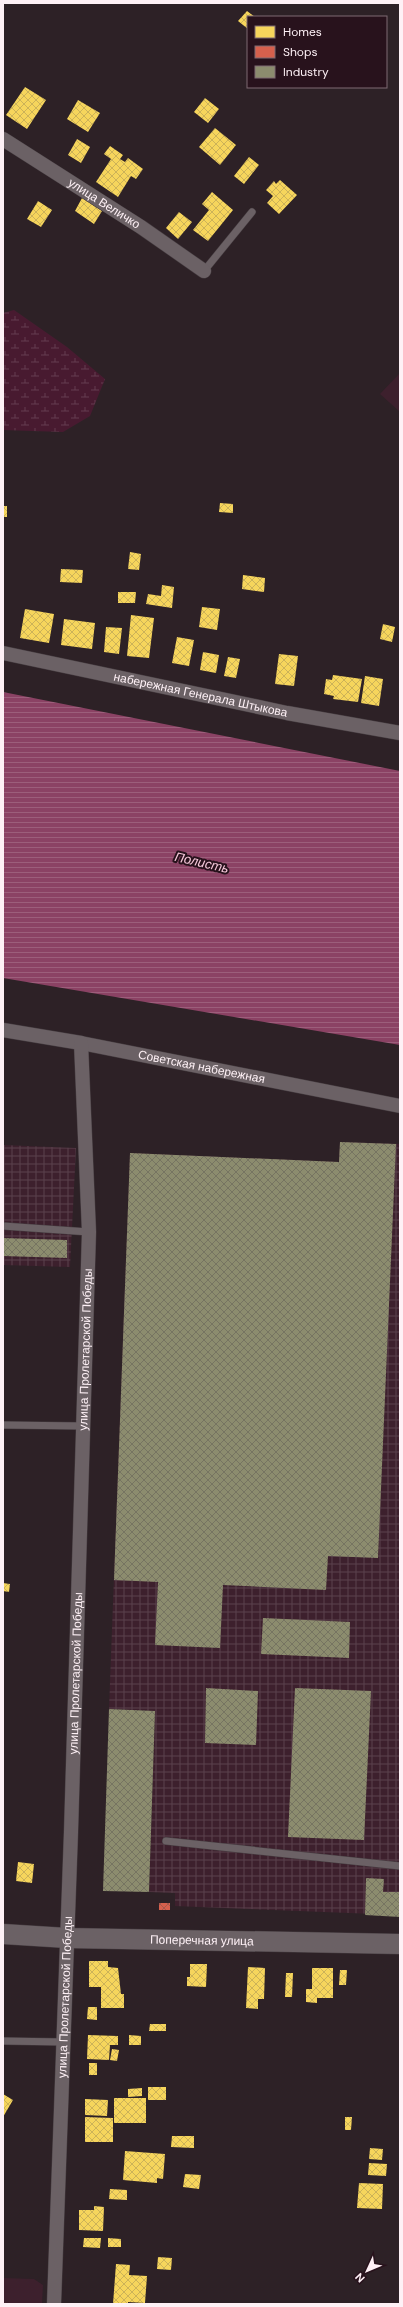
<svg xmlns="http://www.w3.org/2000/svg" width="403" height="2307" viewBox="0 0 403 2307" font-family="'DM Sans',sans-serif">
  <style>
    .built { fill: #3d202d }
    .industrial { fill: url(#industrial-grid) }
    .wetland { fill: url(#wetland-marsh) }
    .water { fill: url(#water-rules) }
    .homes { fill: url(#homes-cross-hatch) }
    .shops { fill: url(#shops-cross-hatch) }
    .industry { fill: url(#industry-cross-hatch) }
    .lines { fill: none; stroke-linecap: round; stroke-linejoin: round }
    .lane-casing { stroke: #463d41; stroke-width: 8 }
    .street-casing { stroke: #463d41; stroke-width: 15 }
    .secondary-casing { stroke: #463d41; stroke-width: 21 }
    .lane { stroke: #6b6165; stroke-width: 7 }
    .street { stroke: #6b6165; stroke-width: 14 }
    .secondary { stroke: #6b6165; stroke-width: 20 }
    .labels { text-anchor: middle; stroke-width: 4; stroke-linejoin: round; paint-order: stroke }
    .street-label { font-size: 12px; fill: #fef1f6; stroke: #28121c }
    .water-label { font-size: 13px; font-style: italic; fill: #f7c9db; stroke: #28121c }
  </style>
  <defs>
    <pattern id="industrial-grid" width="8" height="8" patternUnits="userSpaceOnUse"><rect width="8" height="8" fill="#3d202d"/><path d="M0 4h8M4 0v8" fill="none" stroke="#5a414c"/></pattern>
    <pattern id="wetland-marsh" width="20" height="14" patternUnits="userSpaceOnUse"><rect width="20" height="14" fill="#481a30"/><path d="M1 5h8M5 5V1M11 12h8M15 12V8" fill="none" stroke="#633c4f"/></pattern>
    <pattern id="water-rules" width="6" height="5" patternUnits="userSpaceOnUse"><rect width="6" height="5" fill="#8b4264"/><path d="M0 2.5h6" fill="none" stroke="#9c5e7b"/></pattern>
    <pattern id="homes-cross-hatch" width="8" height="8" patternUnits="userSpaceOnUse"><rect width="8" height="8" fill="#f6d55c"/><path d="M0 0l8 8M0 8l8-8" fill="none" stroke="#ccb258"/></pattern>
    <pattern id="shops-cross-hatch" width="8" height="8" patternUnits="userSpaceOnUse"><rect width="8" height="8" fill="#d6604d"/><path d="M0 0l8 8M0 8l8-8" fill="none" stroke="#a6584c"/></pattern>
    <pattern id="industry-cross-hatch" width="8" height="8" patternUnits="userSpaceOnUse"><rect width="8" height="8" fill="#8c8c6e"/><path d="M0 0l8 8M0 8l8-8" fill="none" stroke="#767461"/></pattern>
  </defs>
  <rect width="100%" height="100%" fill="#2d2126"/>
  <path class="built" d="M400 373V412L380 394Z
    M3 2278 34 2279 43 2285 42 2304H3Z"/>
  <path class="industrial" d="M340 1142 400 1144V1915L175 1906V1893L149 1892 155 1711 109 1709 130 1153 339 1162Z
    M3 1145 76 1148 70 1267 3 1265Z"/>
  <path class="wetland" d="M14 310 67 347 105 379 90 416 63 432 3 430V313Z"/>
  <path class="water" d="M3 692 400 771V1045L3 978Z"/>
  <path class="homes" d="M247 11 255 17H248V29L238 21Z
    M25 87 46 100 27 129 6 115Z
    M205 98 219 109 208 123 194 112Z
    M78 100 100 113 88 132 67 119Z
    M215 128 236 145 220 165 199 147Z
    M77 139 90 147 81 163 68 155Z
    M110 146 123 155 120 159 125 162 128 158 143 169 136 179 131 176 118 197 96 182 111 159 104 154Z
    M249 157 259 165 244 184 234 176Z
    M280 180 297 195 279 214 267 203 273 196 266 190 274 181 276 184Z
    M212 192 233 210 208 241 193 230 209 210 202 204Z
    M82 198 102 211 94 224 75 211Z
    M38 201 52 210 41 227 27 219Z
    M179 212 192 222 178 239 166 228Z
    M220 503 233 504V513L219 512Z
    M3 506H7V517H3Z
    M130 552 141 554 139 570 128 569Z
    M61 569 83 570 82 583 60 582Z
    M243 575 265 578 264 592 242 589Z
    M162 585 174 587 172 608 146 604 148 594 161 596Z
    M118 592H136L135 603H118Z
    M202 607 220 609 217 630 199 627Z
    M25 609 54 614 49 643 20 638Z
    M131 615 154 618 149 658 127 656Z
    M64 619 95 623 92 649 61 645Z
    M383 624 395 627 392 642 380 639Z
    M106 627 122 628 119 654 104 652Z
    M177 637 194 640 189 666 172 663Z
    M203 652 219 655 216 673 200 670Z
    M279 654 298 656 294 686 275 684Z
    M228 657 240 659 236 678 224 676Z
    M333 675 362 679 358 702 333 699 334 696 324 694 326 679 332 680Z
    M365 676 383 679 379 706 361 703Z
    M3 1583 10 1584 9 1592 3 1591Z
    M18 1862 34 1864 32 1883 16 1881Z
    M89 1961H108V1967L118 1968 121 1994H124V2008H101V1987H89Z
    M190 1964H207L206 1987 187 1986V1977H190Z
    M248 1967 265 1968 264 1999H258V2009L246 2008Z
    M312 1968H333V1998H317V2003L306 2002V1989H312Z
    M340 1970H347L346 1985H339Z
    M286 1973H293L292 1997H285Z
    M88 2007H97V2020L87 2019Z
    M150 2024H166V2031H149Z
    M88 2035 118 2036V2045H110L109 2060 87 2059Z
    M129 2035 141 2036V2045H129Z
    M112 2049 119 2050 117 2061 110 2060Z
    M89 2063H97V2075H89Z
    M148 2087H166V2100H148Z
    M142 2088V2096L128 2097V2089Z
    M3 2094 13 2100 3 2117Z
    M114 2098H146V2123H114Z
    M85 2099 108 2100 107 2116 85 2115Z
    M85 2117 113 2118V2142H85Z
    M345 2117H352L351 2130H345Z
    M172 2136H194V2148L171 2147Z
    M370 2148 383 2149 382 2160 369 2159Z
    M125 2151 165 2154 163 2179 157 2178V2183L123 2180Z
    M369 2163 387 2164 386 2176 368 2175Z
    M185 2174 201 2175 199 2189 183 2187Z
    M359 2183 383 2184 382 2209 357 2208Z
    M110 2189 127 2190V2200L109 2199Z
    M94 2206 104 2207 103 2231 79 2230V2210H94Z
    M84 2238H101L100 2248 83 2247Z
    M108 2238 121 2239V2247H108Z
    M158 2257 172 2258 171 2270 157 2269Z
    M116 2264 130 2265 129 2275 147 2276 145 2303 128 2302V2304H113Z"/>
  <path class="shops" d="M159 1903H170V1910H159Z"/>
  <path class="industry" d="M340 1142 396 1144 378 1558 328 1556 326 1590 223 1585 220 1648 155 1645 158 1582 114 1580 130 1153 339 1162Z
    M3 1238 67 1240V1258L3 1256Z
    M263 1618 350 1622 349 1658 261 1654Z
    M206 1688 258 1691 256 1745 205 1743Z
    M295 1688 371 1691 364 1840 288 1837Z
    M109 1709 155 1711 149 1892 103 1891Z
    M366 1878 384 1879 383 1892H400V1917L365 1915Z"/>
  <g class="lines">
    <defs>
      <path id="lane" d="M204 271 252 212
        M3 1226 89 1232
        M3 1425 83 1426
        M166 1841 400 1866
        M3 2041 63 2042"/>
      <g id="street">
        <path id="s1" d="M3 139 141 227 204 271"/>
        <path id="s2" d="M3 653 287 713 400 733"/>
        <path id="s3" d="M3 1030 81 1043 400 1106"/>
        <path id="s4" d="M54 2304 71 1832 89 1232 81 1043"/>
      </g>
      <g id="secondary">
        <path id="s5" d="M3 1934 67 1938 400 1944"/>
      </g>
    </defs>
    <use href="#lane" class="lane-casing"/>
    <use href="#street" class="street-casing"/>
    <use href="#secondary" class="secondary-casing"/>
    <use href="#lane" class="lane"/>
    <use href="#street" class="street"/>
    <use href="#secondary" class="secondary"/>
  </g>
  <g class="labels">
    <g class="street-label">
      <text dy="4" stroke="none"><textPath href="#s1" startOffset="120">улица Величко</textPath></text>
      <text dy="4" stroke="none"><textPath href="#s2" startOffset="202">набережная Генерала Штыкова</textPath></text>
      <text dy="4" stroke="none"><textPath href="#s3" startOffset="202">Советская набережная</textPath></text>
      <text dy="4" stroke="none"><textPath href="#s4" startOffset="955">улица Пролетарской Победы</textPath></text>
      <text dy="4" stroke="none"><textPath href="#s4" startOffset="631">улица Пролетарской Победы</textPath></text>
      <text dy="4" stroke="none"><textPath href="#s5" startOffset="199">Поперечная улица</textPath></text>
      <text dy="4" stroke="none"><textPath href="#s4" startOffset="307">улица Пролетарской Победы</textPath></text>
    </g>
    <g class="water-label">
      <text transform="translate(202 862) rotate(13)" y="5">Полисть</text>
    </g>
  </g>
  <rect width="403" height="2307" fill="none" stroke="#fef1f6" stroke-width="8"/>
  <rect x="247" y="16" width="140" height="72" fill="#28121c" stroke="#7e6b73"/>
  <rect x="255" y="26" width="20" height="12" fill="#f6d55c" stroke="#7e6b73"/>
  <text x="283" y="36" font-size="12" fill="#fef1f6">Homes</text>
  <rect x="255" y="46" width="20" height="12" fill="#d6604d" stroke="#7e6b73"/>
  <text x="283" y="56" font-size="12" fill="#fef1f6">Shops</text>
  <rect x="255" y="66" width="20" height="12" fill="#8c8c6e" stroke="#7e6b73"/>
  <text x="283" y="76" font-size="12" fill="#fef1f6">Industry</text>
  <g transform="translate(367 2271) rotate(226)" stroke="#28121c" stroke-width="3" paint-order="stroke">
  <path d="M0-3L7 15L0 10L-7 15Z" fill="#fef1f6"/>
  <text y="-6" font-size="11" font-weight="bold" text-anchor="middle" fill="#fef1f6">N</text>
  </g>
</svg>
